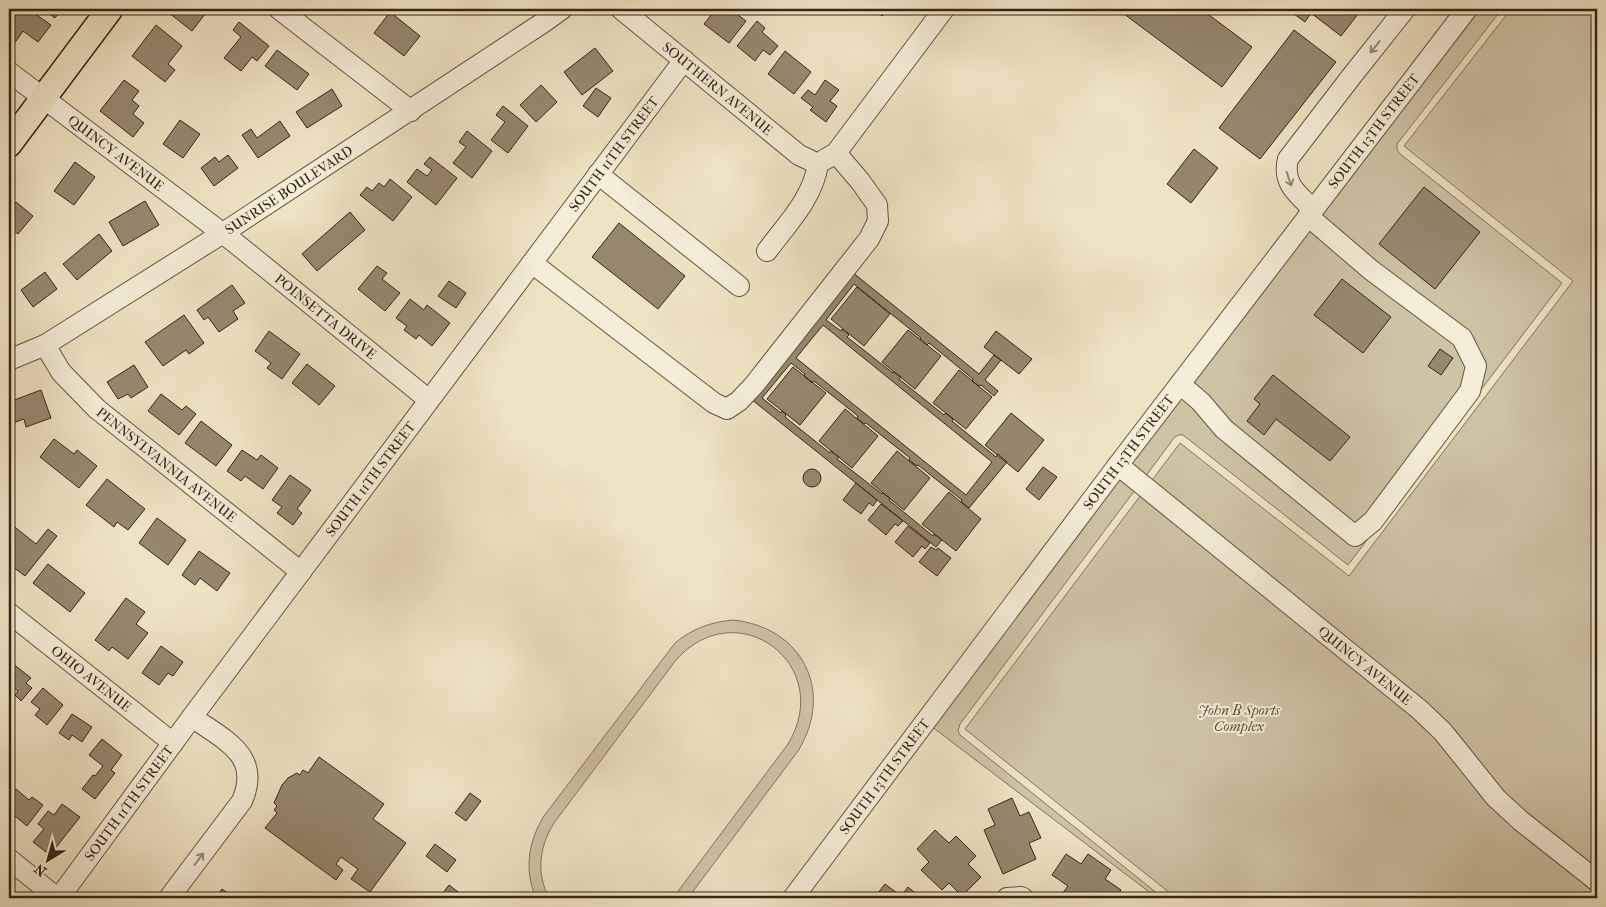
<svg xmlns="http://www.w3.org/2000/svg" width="1606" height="907" viewBox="0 0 1606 907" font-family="'IM FELL French Canon',serif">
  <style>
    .green { fill: #cec3a5; stroke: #81745c }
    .building { fill: #95886f; stroke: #342614; fill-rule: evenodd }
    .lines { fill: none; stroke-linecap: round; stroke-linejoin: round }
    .minor-casing { stroke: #625540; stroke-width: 22 }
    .major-casing { stroke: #342614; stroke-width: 28 }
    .minor { stroke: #f4edd8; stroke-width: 20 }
    .major { stroke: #eee3c3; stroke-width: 25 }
    .oneway { stroke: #948a76 }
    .labels { text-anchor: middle; stroke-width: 4; stroke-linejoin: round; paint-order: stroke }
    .street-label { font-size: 14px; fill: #342614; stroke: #f4edd8 }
    .park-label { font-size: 14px; font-style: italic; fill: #5a4d38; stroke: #f4edd8 }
  </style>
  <rect width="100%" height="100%" fill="#eee3c3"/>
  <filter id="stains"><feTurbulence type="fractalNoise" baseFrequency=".004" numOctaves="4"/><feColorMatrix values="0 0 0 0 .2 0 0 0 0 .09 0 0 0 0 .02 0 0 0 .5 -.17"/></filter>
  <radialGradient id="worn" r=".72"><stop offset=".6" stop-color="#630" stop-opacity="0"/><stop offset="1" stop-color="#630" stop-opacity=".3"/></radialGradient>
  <path class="green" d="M1476 9H1502L1397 144V149L1399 153 1562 283 1348 565 1183 435H1178L1174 438 1145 477 1129 463Z
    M1511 9H1597V898H1176L965 729 1180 443 1349 576 1573 281 1404 146Z
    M1119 476 1135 490 960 724 958 731 960 735 1163 898H1157L931 726Z
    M733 620C802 627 835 691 798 751L688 898H673L788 744C836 665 737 591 676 660L554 823C539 847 536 873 549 898H536C524 870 528 842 544 816L675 643C692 629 710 622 733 620Z"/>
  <path class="building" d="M13 9H28L51 25 38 42 23 31 14 44 9 40V14Z
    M43 9H62L55 18Z
    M164 9H209L192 31Z
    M716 9H730L746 21 729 43 704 24Z
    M874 9H887L882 16Z
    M1121 9H1201L1252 47 1222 87 1120 11Z
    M1292 9H1362L1341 36 1311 13 1305 22 1290 11Z
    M390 12 420 36 404 56 374 33Z
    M757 21 765 28 762 32 778 46 770 55 763 50 755 61 737 46Z
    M239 22 269 46 257 61 252 57 241 71 224 58 241 37 233 30Z
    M156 25 182 46 168 64 175 70 165 82 132 56Z
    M1294 30 1336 62 1260 159 1219 128Z
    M595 48 613 71 582 95 564 72Z
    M277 50 309 74 297 90 265 66Z
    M785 51 811 72 794 94 768 74Z
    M124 80 139 91 132 100 139 106 133 114 144 123 133 137 100 111Z
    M825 80 839 90 830 101 837 106 826 122 810 110 813 107 801 98 808 90 815 95Z
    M541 85 557 102 536 122 520 105Z
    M596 88 611 98 598 117 583 106Z
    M332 89 342 106 307 128 296 112Z
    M503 106 528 126 508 153 491 140 505 122 496 115Z
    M180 120 200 134 183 158 163 144Z
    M280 121 290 136 258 158 242 135 251 129 257 138Z
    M467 131 492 151 472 178 453 163 466 147 459 142Z
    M1194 149 1218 168 1191 203 1167 184Z
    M228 155 238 168 214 186 201 168 215 157 219 162Z
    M430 157 457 178 436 205 407 182 417 169 427 176 432 170 424 164Z
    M75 162 95 177 74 205 54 191Z
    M390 179 412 197 393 221 360 195 367 187 372 191 379 183 384 187Z
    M1424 187 1480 232 1435 289 1379 244Z
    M145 201 159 225 123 246 109 222Z
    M16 202 33 216 18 234 9 227V211Z
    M350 212 365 230 317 271 302 254Z
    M619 223 685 276 658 309 592 257Z
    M99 234 112 251 77 280 63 264Z
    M377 266 387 273 382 279 400 293 385 311 358 289Z
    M847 268 979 374 994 355 1001 360 985 380 998 391 994 396 981 385 979 386 972 381 973 379 929 343 927 345 920 339 921 338 854 284 826 320 841 331 842 329 849 335 847 337 893 373 894 372 901 377 899 379 944 415 946 413 953 419 952 421 996 457 998 454 1007 462 969 508 961 502 962 500 918 465 917 466 909 460 910 458 866 423 864 424 857 418 858 416 814 381 812 383 804 376 805 374 791 363 762 398 781 413 782 411 786 414 785 417 830 453 831 451 839 457 837 459 882 494 883 493 890 498 889 500 933 536 934 534 942 540 936 547 751 399ZM823 325 992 462 966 495 796 358Z
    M45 272 57 289 33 307 21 290Z
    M1342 279 1391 317 1363 353 1314 315Z
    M449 281 466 293 456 308 438 296Z
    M232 285 245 303 233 311 238 319 219 332 208 317 204 320 197 310Z
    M857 287 890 314 864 346 831 319Z
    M410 299 424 310 427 305 450 323 432 346 419 335 416 339 404 330 407 326 396 318Z
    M184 315 204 343 189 354 186 350 163 366 145 342Z
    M908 330 941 356 915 389 882 362Z
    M269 331 300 354 282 379 267 368 271 363 255 351Z
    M996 331 1032 359 1019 374 984 347Z
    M1440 349 1453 358 1441 375 1428 366Z
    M307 364 335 386 319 405 292 383Z
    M134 365 148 387 131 398 128 394 118 399 107 382Z
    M793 367 826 393 800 425 767 399Z
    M959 370 992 397 966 429 933 403Z
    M1273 375 1350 437 1330 461 1276 419 1264 435 1247 421 1260 404 1254 399Z
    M41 390 51 418 26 427 24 419 10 424 9 402Z
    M161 394 182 410 186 406 196 414 179 435 148 411Z
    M845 409 878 436 852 468 819 441Z
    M1011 413 1044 440 1018 472 985 445Z
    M201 421 232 445 216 466 185 443Z
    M54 439 74 454 77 450 97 466 79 488 40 457Z
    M242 450 257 460 261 455 278 468 263 489 245 476 241 481 227 471Z
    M897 451 930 478 904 510 871 483Z
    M1043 467 1057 477 1039 500 1026 489Z
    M803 478a9 9 0 1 1 18 0a9 9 0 1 1-18 0Z
    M290 475 311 490 297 509 302 513 293 525 277 513 282 507 272 500Z
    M107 479 145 509 128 530 117 522 114 527 86 505Z
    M856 483 877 500 873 506 869 503 861 514 843 500Z
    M949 492 981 519 956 551 922 524Z
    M881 504 903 521 898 526 895 524 886 535 868 520Z
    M157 518 186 540 168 565 139 543Z
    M11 524 36 544 48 529 57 536 25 576 9 564V527Z
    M908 526 930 543 925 549 922 546 913 557 895 542Z
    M931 547 936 550 938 548 951 558 937 576 919 562Z
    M199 551 230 573 217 591 200 578 195 585 182 575Z
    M48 564 85 593 70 612 33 583Z
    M126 598 145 612 136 624 148 633 128 659 112 647 109 651 95 640Z
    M161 646 183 662 173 676 168 673 159 685 142 673Z
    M12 663 31 678 26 683 32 688 21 701 15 695 18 691 9 684V667Z
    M43 688 63 705 47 725 35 715 40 709 31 702Z
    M72 714 92 727 82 742 72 735 69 740 59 733Z
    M102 739 122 755 111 770 115 773 95 799 82 789 93 775 95 776 103 766 89 755Z
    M319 757 384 804 373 819 406 843 370 892 351 879 358 869 341 857 336 864 343 870 336 880 265 828 277 813 274 810 277 806 274 803 282 785 288 778 297 773 300 775 303 770 308 773Z
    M16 789 29 800 32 797 43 805 27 826 9 811V799Z
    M470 793 481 801 466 821 455 813Z
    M1012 798 1020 816 1029 812 1041 838 1029 843 1036 859 1003 874 984 830 995 825 988 809Z
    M62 804 80 817 50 855 33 842 44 829 38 824 48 811 54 815Z
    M935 830 949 843 956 836 976 856 968 864 981 877 962 896 949 883 942 890 921 870 929 862 917 849Z
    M435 844 456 860 447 872 426 856Z
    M1066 854 1081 864 1088 854 1111 870 1105 879 1121 890 1115 898H1068L1062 894 1068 886 1052 875Z
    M885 884 901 896 908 887 921 898H874Z
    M449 885 466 898H439Z
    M222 889 234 898H215Z"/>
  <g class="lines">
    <defs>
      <g id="minor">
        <path d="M279 9 411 111"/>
        <path id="s1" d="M621 9 799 155 818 164"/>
        <path id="s2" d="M9 72 234 242 429 400"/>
        <path d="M824 160 836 153 944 9"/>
        <path d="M598 174 739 286"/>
        <path d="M1313 209C1297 194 1282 183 1288 159L1351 77 1405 9"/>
        <path d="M767 251C787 224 813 198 818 164"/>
        <path d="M532 263 714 403 727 409 739 401 754 385 869 239 878 221 877 205 860 181 836 153"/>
        <path id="s3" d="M45 345 61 372 97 409 301 572"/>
        <path id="s4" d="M9 360 45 345 223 233 544 22 562 9"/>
        <path d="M1180 384 1201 402 1224 429 1355 536 1373 521 1470 391 1476 366 1462 338 1371 270 1308 216"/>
        <path id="s5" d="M1118 465 1420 710 1443 732 1496 798 1521 821 1597 881"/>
        <path id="s6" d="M9 613 173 743"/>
        <path d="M9 859 57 898"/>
        <path id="s7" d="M59 898 192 717 684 60"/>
        <path d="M169 898 242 801C262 755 224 740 192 717"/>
        <path id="s8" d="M793 898 1118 465 1467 9"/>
        <path d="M1007 898 1021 897 1023 898"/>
      </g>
      <path id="major" d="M9 144 110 9"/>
    </defs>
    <use href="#minor" class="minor-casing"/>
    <use href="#major" class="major-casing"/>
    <use href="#minor" class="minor"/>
    <use href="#major" class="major"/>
  </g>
  <defs><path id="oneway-shaft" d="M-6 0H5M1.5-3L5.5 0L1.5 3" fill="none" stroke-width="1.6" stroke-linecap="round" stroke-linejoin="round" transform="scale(1.25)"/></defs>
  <g class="oneway">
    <use href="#oneway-shaft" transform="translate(1375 47) rotate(129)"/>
    <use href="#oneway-shaft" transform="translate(1289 179) rotate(71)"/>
    <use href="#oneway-shaft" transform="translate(199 859) rotate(-53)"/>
  </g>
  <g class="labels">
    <g class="street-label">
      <text dy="5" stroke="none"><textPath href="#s1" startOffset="125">SOUTHERN AVENUE</textPath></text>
      <text dy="5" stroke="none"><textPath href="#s8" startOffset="962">SOUTH 13TH STREET</textPath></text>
      <text dy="5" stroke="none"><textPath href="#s2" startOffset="134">QUINCY AVENUE</textPath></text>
      <text dy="5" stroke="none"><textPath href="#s7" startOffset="928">SOUTH 11TH STREET</textPath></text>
      <text dy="5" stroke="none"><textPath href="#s4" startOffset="328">SUNRISE BOULEVARD</textPath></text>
      <text dy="5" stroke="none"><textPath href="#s2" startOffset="400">POINSETTA DRIVE</textPath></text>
      <text dy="5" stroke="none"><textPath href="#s8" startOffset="558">SOUTH 13TH STREET</textPath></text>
      <text dy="5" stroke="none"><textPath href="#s3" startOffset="172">PENNSYLVANNIA AVENUE</textPath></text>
      <text dy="5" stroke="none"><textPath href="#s7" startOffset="522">SOUTH 11TH STREET</textPath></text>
      <text dy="5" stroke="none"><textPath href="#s5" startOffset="318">QUINCY AVENUE</textPath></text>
      <text dy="5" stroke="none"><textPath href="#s6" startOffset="105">OHIO AVENUE</textPath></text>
      <text dy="5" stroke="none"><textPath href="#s8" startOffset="152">SOUTH 13TH STREET</textPath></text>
      <text dy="5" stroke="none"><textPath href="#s7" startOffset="118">SOUTH 11TH STREET</textPath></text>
    </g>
    <g class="park-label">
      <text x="1239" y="715">John B Sports<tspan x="1239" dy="16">Complex</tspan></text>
    </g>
  </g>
  <rect width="1606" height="907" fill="none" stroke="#eee3c3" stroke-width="30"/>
  <rect x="10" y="10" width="1586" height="887" fill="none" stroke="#342614" stroke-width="2.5"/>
  <rect x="15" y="15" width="1576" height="877" fill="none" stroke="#342614"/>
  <g transform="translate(48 860) rotate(217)" stroke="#f4edd8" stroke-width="4" paint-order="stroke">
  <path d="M0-4L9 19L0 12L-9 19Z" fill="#342614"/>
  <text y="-8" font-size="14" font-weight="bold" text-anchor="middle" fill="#342614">N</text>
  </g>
  <rect width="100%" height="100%" filter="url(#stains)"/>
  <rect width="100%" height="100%" fill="url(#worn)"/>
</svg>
